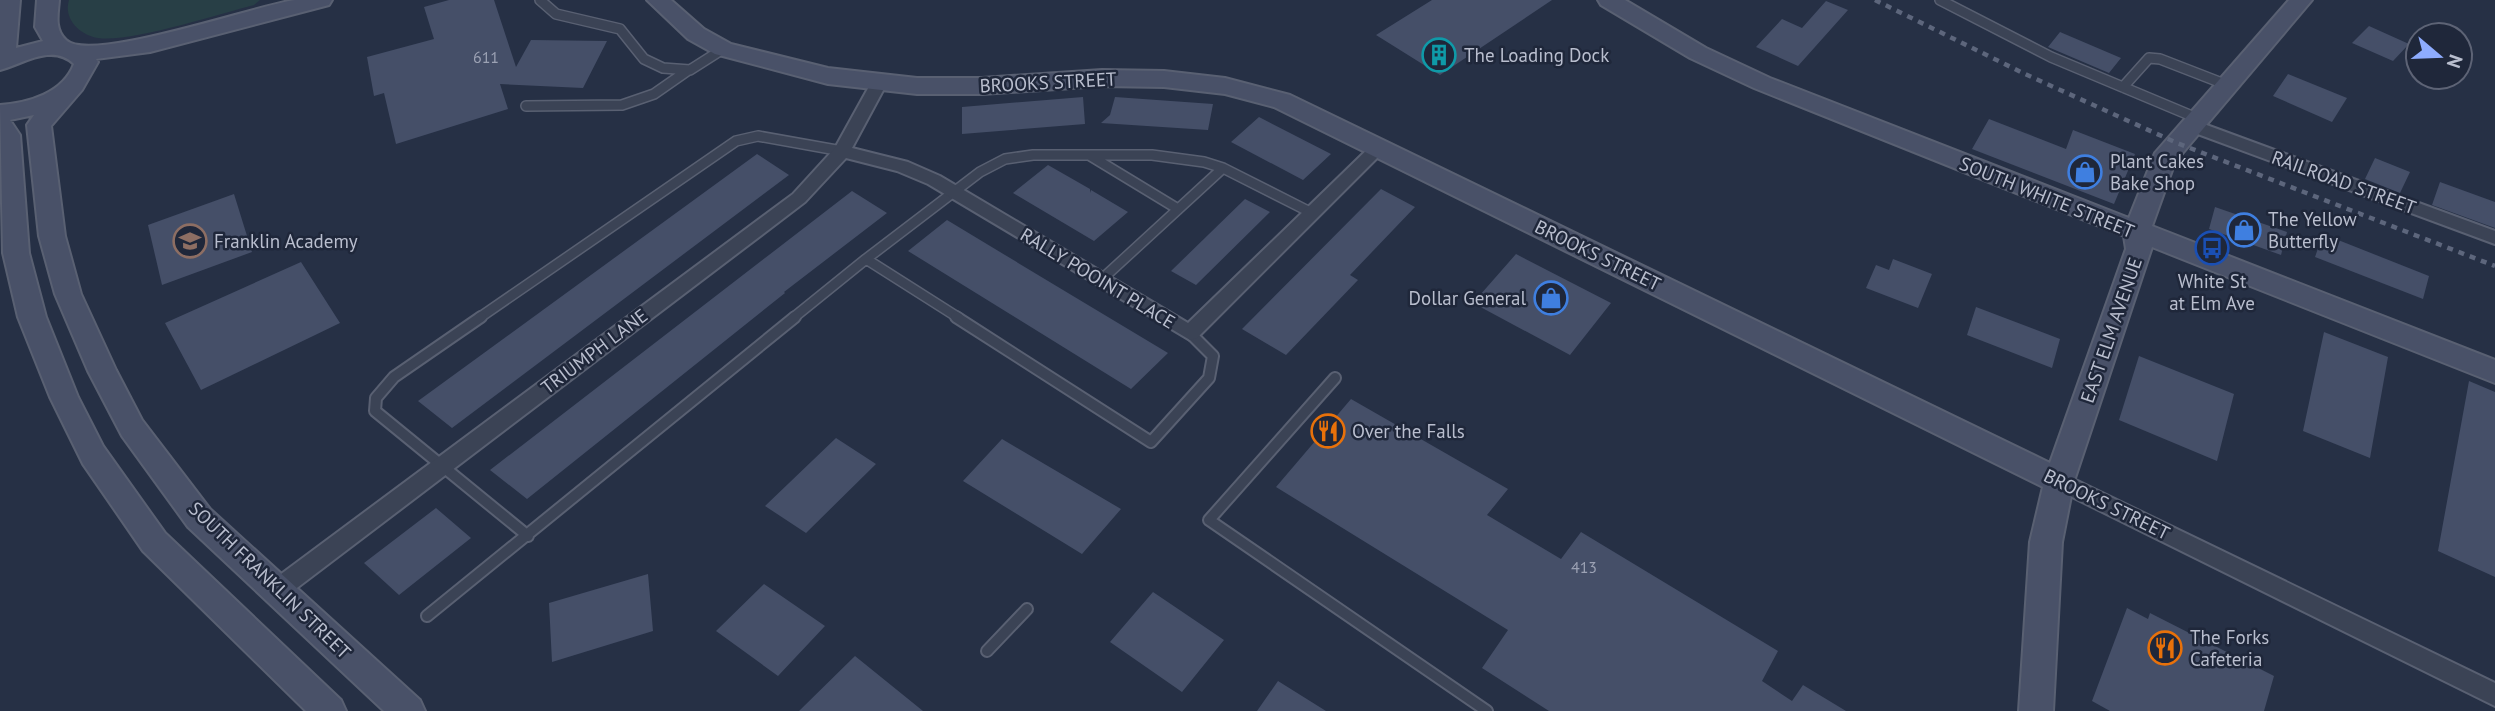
<svg xmlns="http://www.w3.org/2000/svg" width="2495" height="711" viewBox="0 0 2495 711" font-family="'PT Sans',sans-serif">
  <style>
    .green { fill: #283f46 }
    .building { fill: #454f68 }
    .lines { fill: none; stroke-linecap: round; stroke-linejoin: round }
    .lane-far1-casing { stroke: #596072; stroke-width: 12 }
    .lane-casing { stroke: #596072; stroke-width: 14 }
    .street-casing { stroke: #596072; stroke-width: 4 }
    .secondary-casing { stroke: #596072; stroke-width: 4 }
    .lane-far1 { stroke: #3b4355; stroke-width: 9 }
    .lane { stroke: #3b4355; stroke-width: 10 }
    .street { fill: #3b4355; fill-rule: evenodd }
    .secondary { fill: #495168; fill-rule: evenodd }
    .rail { stroke: #5d667c; stroke-width: 4.5; stroke-dasharray: 6 6; stroke-linecap: butt }
    .labels { text-anchor: middle; stroke-width: 5; stroke-linejoin: round; paint-order: stroke }
    .number-label { font-size: 16px; fill: #9ca2b4 }
    .poi-label { font-size: 19px; fill: #b9bece; stroke: #1f273a; text-anchor: start }
    .street-label { font-size: 19px; fill: #b9bece; stroke: #1f273a }
  </style>
  <rect width="100%" height="100%" fill="#263045"/>
  <path class="green" d="M69 0H260L254 5C219 14 129 43 98 38 79 35 63 18 69 0Z"/>
  <path class="building" d="M449 0H494L516 67 531 40 607 41 583 88 500 84 508 109 396 144 384 93 374 96 367 57 434 39 424 7Z
    M1432 0H1552L1440 75 1376 35Z
    M1826 1 1848 10 1798 66 1756 47 1782 19 1802 28Z
    M2369 26 2409 44 2393 61 2352 43Z
    M2060 32 2121 58 2109 73 2048 47Z
    M2288 74 2347 98 2332 122 2273 96Z
    M1083 97 1085 124 962 134V107Z
    M1115 97 1213 104 1208 130 1101 123 1110 115Z
    M1259 117 1331 154 1303 180 1231 142Z
    M1989 119 2066 149 2073 130 2135 154 2114 204 1972 149Z
    M757 154 789 175 452 428 418 401Z
    M2375 158 2410 172 2400 193 2365 179Z
    M1048 165 1090 189V193L1091 190 1128 212 1094 241 1013 193Z
    M2440 182 2495 202V228L2432 205Z
    M1381 189 1415 207 1350 275 1358 280 1286 355 1242 329Z
    M852 191 887 213 784 292 785 293 527 499 490 470Z
    M234 194 252 252 162 285 148 225Z
    M1245 199 1270 212 1196 285 1171 271Z
    M2215 207 2287 232 2281 255 2209 229Z
    M947 220 1068 293 1168 353 1131 389 908 251Z
    M2323 234 2429 276 2423 299 2315 257Z
    M1516 254 1611 303 1570 355 1473 303Z
    M1893 259 1932 274 1918 308 1866 288 1876 265 1889 270Z
    M301 262 340 323 201 390 165 323Z
    M1976 307 2060 339 2052 368 1967 335Z
    M2324 332 2388 357 2370 458 2303 431Z
    M2139 356 2234 394 2217 461 2119 420Z
    M2469 381 2495 392V577L2438 551Z
    M1351 399 1508 489 1487 515 1561 559 1581 532 1778 651 1762 681 1792 701 1803 685 1846 711H1549L1482 668 1508 630 1276 487Z
    M836 438 876 464 806 533 765 506Z
    M1002 439 1121 509 1082 554 963 481Z
    M436 508 471 538 399 595 364 563Z
    M648 574 653 631 552 662 549 603Z
    M764 584 825 626 778 676 716 631Z
    M1153 592 1224 640 1182 692 1110 642Z
    M2127 608 2148 619 2150 613 2274 676 2264 711H2110L2092 701Z
    M855 656 923 711H799Z
    M1278 681 1326 711H1257Z"/>
  <g class="lines">
    <defs>
      <path id="lane-far1" d="M540 0 556 14 620 29 644 59 663 68 690 70 723 49
        M1940 0 2051 57 2199 119
        M2123 87 2149 58 2160 59 2227 85
        M526 106 622 105 654 94 687 71
        M1089 155 1178 209
        M1101 280 1223 168
        M479 318 736 141 758 136 842 151
        M793 318 866 259
        M959 318 866 259 980 172 1005 159 1033 155H1152L1204 162 1223 168 1312 213"/>
      <path id="lane" d="M481 317 394 377 376 398 375 411 528 536
        M956 317 1151 442 1209 378 1213 356 1190 333
        M1335 378 1209 520 1487 711
        M427 616 795 317
        M987 651 1027 609"/>
      <path id="street" d="M879 78 887 83 852 148 908 162 940 176 1188 323 1373 144H1385L1387 148 1197 338 1190 340 928 184 897 171 846 158 805 202 285 597 277 600 269 597 266 590 269 583 793 194 835 148 871 83Z
        M2193 120 2495 231V244L2187 130 2185 126 2187 122Z
        M2059 472 2495 683V706L2052 487 2049 481 2052 475Z"/>
      <path id="secondary" d="M0 0H20L16 48 43 41 35 27 37 0H59C58 14 54 29 66 40 90 64 257 5 295 0 307 0 320 0 332 0L329 5 150 52 96 59 98 62 82 90 51 126 65 236 81 294 116 370 142 420 210 509 420 700 425 711H384L188 527 122 436 88 371 55 294 39 236 27 125 34 115 10 120 20 135 29 253 46 317 78 397 103 446 165 533 341 700 346 711H306L143 551 83 464 50 397 18 317 3 253 0 105C29 103 63 93 74 64 52 43 23 64 0 70Z
        M647 0H671L704 29 731 44 828 68 917 78H982L1102 70 1164 71 1225 78 1290 95 2050 463 2126 249 2124 236 1754 88 1690 58 1601 5 1598 0H1625L1706 48 1770 78 2129 218 2155 153 2289 0H2312L2175 162 2152 226 2495 360V383L2152 247 2074 481 2062 542 2053 711H2019L2030 542 2043 487 1274 107 1225 94 1164 87 1102 86 982 94H917L828 84 715 54 688 39Z"/>
    </defs>
    <use href="#lane-far1" class="lane-far1-casing"/>
    <use href="#lane" class="lane-casing"/>
    <use href="#street" class="street-casing"/>
    <use href="#secondary" class="secondary-casing"/>
    <use href="#lane-far1" class="lane-far1"/>
    <use href="#lane" class="lane"/>
    <use href="#street" class="street"/>
    <use href="#secondary" class="secondary"/>
    <path class="rail" d="M1875 0 2025 74 2177 143 2495 266"/>
  </g>
  <defs>
    <symbol id="building-ring" viewBox="-11 -11 22 22"><circle r="9.5" fill="#1f273a" stroke="#0f9aa8" stroke-width="1.5"/><path d="M-4-6H4V6H1V3H-1V6H-4ZM-2.5-4.3h1.7v1.8h-1.7ZM.8-4.3h1.7v1.8H.8ZM-2.5-1h1.7V.8h-1.7ZM.8-1h1.7V.8H.8Z" fill="#0f9aa8"/></symbol>
    <symbol id="shop-ring" viewBox="-11 -11 22 22"><circle r="9.5" fill="#1f273a" stroke="#3f7fe0" stroke-width="1.5"/><path d="M-5-2.5h2.3a2.7 3.5 0 0 1 5.4 0H5L5.5 6h-11ZM-1.5-2.5h3a1.5 2.3 0 0 0-3 0Z" fill="#3f7fe0"/></symbol>
    <symbol id="school-ring" viewBox="-11 -11 22 22"><circle r="9.5" fill="#1f273a" stroke="#8d6e63" stroke-width="1.5"/><path d="M0-5L7-2L0 1L-7-2ZM-4 1L0 2.5L4 1V4Q0 6-4 4Z" fill="#8d6e63"/></symbol>
    <symbol id="bus-ring" viewBox="-11 -11 22 22"><circle r="9.5" fill="#1f273a" stroke="#1a4fb4" stroke-width="1.5"/><path d="M-5-6H5V4H4V6H2V4H-2V6H-4V4H-5ZM-3.5-4V0h7V-4ZM-3.5 1.2v1.5H-2V1.2ZM2 1.2v1.5H3.5V1.2Z" fill="#1a4fb4"/></symbol>
    <symbol id="restaurant-ring" viewBox="-11 -11 22 22"><circle r="9.5" fill="#1f273a" stroke="#e8710a" stroke-width="1.5"/><path d="M-5-6h1v4h1v-4h1v4h1v-4h1v5L-1.5 .5V6h-2V.5L-5-1ZM5-6V6H3V1.5H1.5Q1.5-4 5-6Z" fill="#e8710a"/></symbol>
  </defs>
  <g fill-rule="evenodd">
    <use href="#building-ring" x="1420" y="36" width="38" height="38"/>
    <use href="#shop-ring" x="2066" y="153" width="38" height="38"/>
    <use href="#shop-ring" x="2225" y="211" width="38" height="38"/>
    <use href="#school-ring" x="171" y="222" width="38" height="38"/>
    <use href="#bus-ring" x="2193" y="229" width="38" height="38"/>
    <use href="#shop-ring" x="1532" y="279" width="38" height="38"/>
    <use href="#restaurant-ring" x="1309" y="412" width="38" height="38"/>
    <use href="#restaurant-ring" x="2146" y="629" width="38" height="38"/>
  </g>
  <g class="labels">
    <g class="number-label">
      <text x="486" y="63">611</text>
      <text x="1584" y="573">413</text>
    </g>
    <g class="poi-label">
      <text x="1464" y="62">The Loading Dock</text>
      <text x="2110" y="168">Plant Cakes<tspan x="2110" dy="22">Bake Shop</tspan></text>
      <text x="2268" y="226">The Yellow<tspan x="2268" dy="22">Butterfly</tspan></text>
      <text x="214" y="248">Franklin Academy</text>
      <text x="2212" y="288" text-anchor="middle">White St<tspan x="2212" dy="22">at Elm Ave</tspan></text>
      <text x="1526" y="305" text-anchor="end">Dollar General</text>
      <text x="1352" y="438">Over the Falls</text>
      <text x="2190" y="644">The Forks<tspan x="2190" dy="22">Cafeteria</tspan></text>
    </g>
    <g class="street-label">
      <text transform="translate(1048 82) rotate(-3)" y="7">BROOKS STREET</text>
      <text transform="translate(2344 182) rotate(20)" y="7">RAILROAD STREET</text>
      <text transform="translate(2047 197) rotate(22)" y="7">SOUTH WHITE STREET</text>
      <text transform="translate(1598 255) rotate(26)" y="7">BROOKS STREET</text>
      <text transform="translate(1098 278) rotate(31)" y="7">RALLY POOINT PLACE</text>
      <text transform="translate(2111 330) rotate(-71)" y="7">EAST ELM AVENUE</text>
      <text transform="translate(594 351) rotate(-37)" y="7">TRIUMPH LANE</text>
      <text transform="translate(2107 504) rotate(26)" y="7">BROOKS STREET</text>
      <text transform="translate(270 580) rotate(44)" y="7">SOUTH FRANKLIN STREET</text>
    </g>
  </g>
  <g transform="translate(2439 56) rotate(109)"><circle r="33" fill="#1f273a" stroke="#5d6375" stroke-width="2"/>
  <path d="M0-5L12 26L0 18L-12 26Z" fill="#8eacfe"/>
  <text y="-10" font-size="19" font-weight="bold" text-anchor="middle" fill="#b9bece">N</text>
  </g>
</svg>
